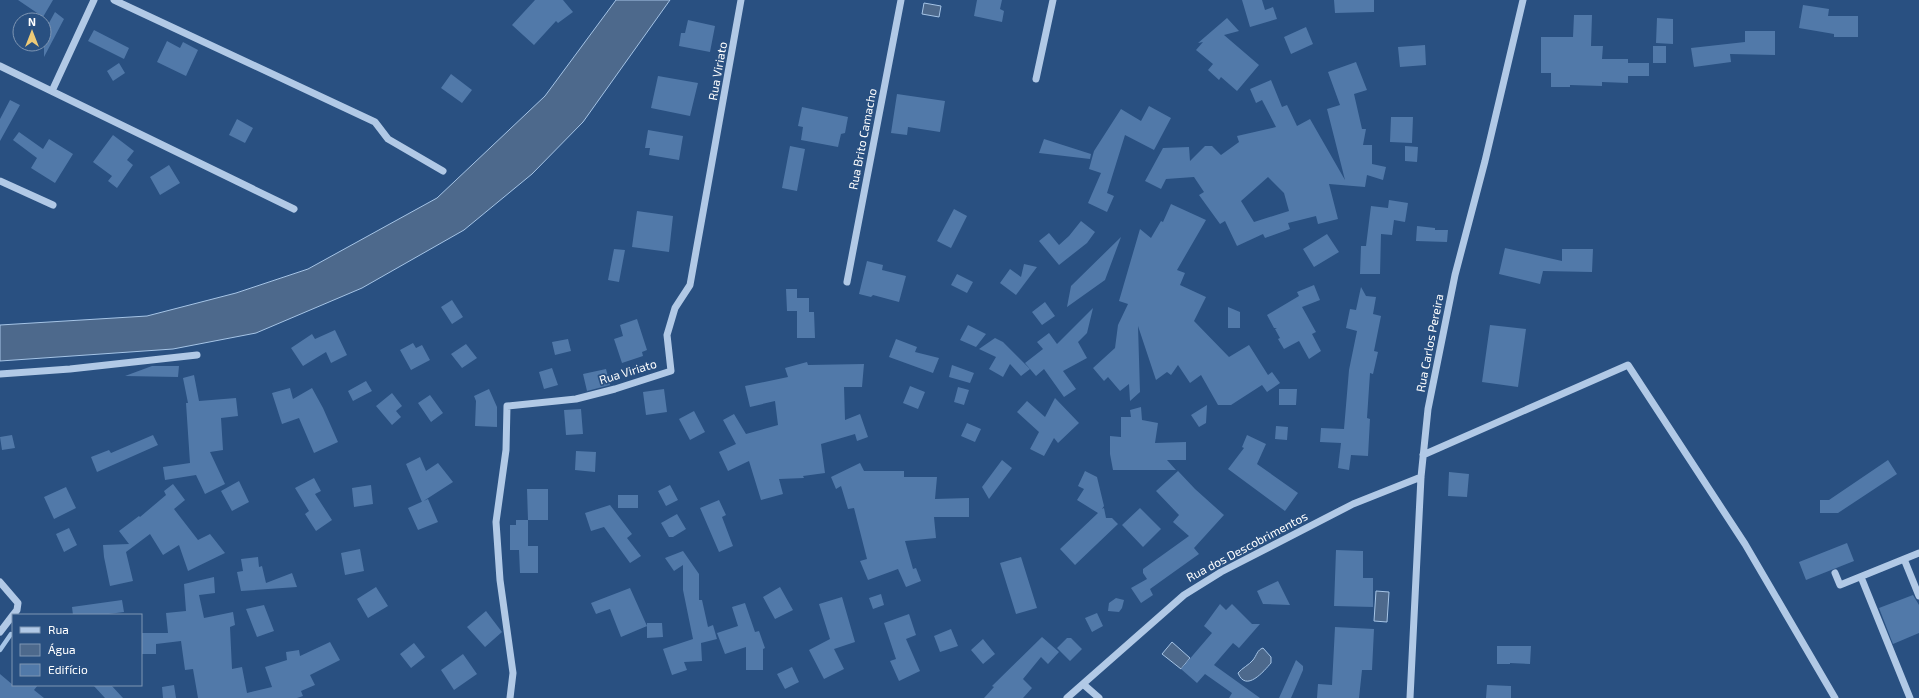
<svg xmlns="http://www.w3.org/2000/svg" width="1919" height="698" viewBox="0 0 1919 698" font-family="'Exo 2',sans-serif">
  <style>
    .water { fill: #4d698c; stroke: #a5c4e6 }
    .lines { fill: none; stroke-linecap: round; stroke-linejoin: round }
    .stream { stroke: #a5c4e6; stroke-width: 4.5 }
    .building { fill: #5179a9; fill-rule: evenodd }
    .minor { stroke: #b1c9e6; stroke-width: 7 }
    .labels { text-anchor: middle; stroke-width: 3.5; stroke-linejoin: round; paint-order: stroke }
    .street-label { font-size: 12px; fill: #fff; stroke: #295081 }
  </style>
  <rect width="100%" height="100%" fill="#295081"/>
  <path class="water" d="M616 0H670L583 122 532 174 464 230 362 288 256 333 173 349 0 361V325L147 316 236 293 308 269 437 198 545 96Z
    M924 3 941 6 939 17 922 14Z
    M1376 591 1389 592 1387 622 1374 621Z
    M1172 642 1190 658 1181 669 1162 654Z
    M1263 648 1271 657V663C1264 671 1246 693 1238 673 1242 668 1249 665 1253 660 1257 655 1257 650 1263 648Z"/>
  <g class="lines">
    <path class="stream" d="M0 650 11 634"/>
  </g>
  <path class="building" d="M18 0H53L43 17Z
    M535 0H563L573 12 558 23 556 21 534 45 512 25Z
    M977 0H1002L1000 9 1004 11 1002 22 974 16Z
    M1242 0H1262L1265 10 1273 7 1277 19 1250 27Z
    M1334 0H1374V12L1335 13Z
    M1803 5 1829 9 1828 16H1858V37H1834V34L1799 28Z
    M55 12 64 19 44 57V32Z
    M1574 15H1592L1591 46H1603L1602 59H1628V63H1649V76H1628V83L1602 82V86L1570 85V87H1551V73H1541V37H1573Z
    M1227 18 1239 31 1224 35 1259 65 1237 91 1221 77 1219 80 1208 70 1213 64 1196 50 1203 42 1198 43Z
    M1657 18 1673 19V44L1656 43Z
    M688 20 715 26 710 52 679 46 681 33H685Z
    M1306 27 1313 44 1291 54 1284 37Z
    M94 30 129 48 124 59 88 41Z
    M1745 31H1775V55L1730 54 1731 62 1694 67 1691 48 1745 42Z
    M167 41 180 48 183 42 198 50 186 76 157 62Z
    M1425 45 1426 65 1400 67 1398 47Z
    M1653 46H1666V63H1653Z
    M1356 62 1367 90 1354 94 1362 129H1366L1363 145H1372V164L1386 167 1383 180 1367 175 1365 187 1329 184 1338 219 1318 224 1316 216 1288 223 1290 229 1265 238 1263 234 1237 246 1225 221 1220 224 1199 195 1204 192 1194 177 1166 179 1161 189 1145 181 1163 148 1189 147 1190 161 1205 146H1212L1221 155 1239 142 1237 136 1276 127 1262 100 1256 103 1250 89 1271 80 1282 107 1287 105 1297 126 1310 119 1345 180 1327 109 1340 105 1328 72ZM1268 177 1284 193 1289 211 1254 222 1241 201Z
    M119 63 125 73 113 81 107 71Z
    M451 74 472 90 462 103 441 88Z
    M658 76 698 83 690 116 651 108Z
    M897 94 945 101 940 132 908 127 907 135 891 133Z
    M10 100 20 105 0 141V119Z
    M1149 106 1171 118 1154 150 1125 135 1107 193 1114 196 1107 212 1088 203 1101 173 1089 169 1094 151 1121 109 1141 121Z
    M802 107 848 117 845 133 841 134 838 147 801 140 803 127 798 126Z
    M1391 117H1413L1412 143 1390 142Z
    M237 119 253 128 245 143 229 135Z
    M648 130 683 136 679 160 649 155 650 148H645Z
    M19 132 43 149 49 139 73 154 55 183 31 168 37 158 13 140Z
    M113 135 134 151 127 160 133 165 117 188 108 181 112 176 93 162Z
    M1044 139 1091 154 1090 159 1039 153Z
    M790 146 805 149 797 191 782 188Z
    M1405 146 1418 147 1417 162 1405 161Z
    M169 165 180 183 160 195 150 177Z
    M1389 200 1408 203 1405 222 1394 220 1392 235 1381 234 1380 274H1360L1361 246H1366L1371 206 1388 208Z
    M1171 204 1206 220 1177 270 1185 273 1180 285 1206 297 1194 321 1229 357 1249 345 1268 375 1272 372 1280 383 1267 392 1262 385 1231 405H1218L1201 375 1190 383 1178 365 1171 375 1167 372 1156 380 1138 326 1140 392 1130 401 1129 384 1120 391 1108 377 1104 381 1093 368 1115 348 1118 325 1128 304 1119 301 1140 229 1151 238 1161 221 1163 222Z
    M954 209 967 216 951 248 937 241Z
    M637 211 673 216 669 252 632 247Z
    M1081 221 1095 232 1087 243 1059 265 1039 241 1049 233 1059 245 1069 236Z
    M1417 226 1435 228V230H1448L1447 242 1416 241Z
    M1327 234 1339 252 1314 267 1303 249Z
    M1121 237 1105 280 1067 307 1071 286Z
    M1505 248 1562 261V249H1593L1592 272 1543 271 1540 284 1499 274Z
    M614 249 625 250 619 282 608 280Z
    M867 261 883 265 882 270 906 276 899 302 873 295 871 297 859 294Z
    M1024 264 1037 267 1016 295 1000 283 1010 269 1021 277Z
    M957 274 973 282 967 293 951 285Z
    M1314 285 1320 300 1302 307 1316 332 1312 334 1321 351 1309 359 1299 341 1284 349 1278 339 1280 338 1275 329 1277 328H1274L1267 315 1299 296 1297 292Z
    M1361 287 1366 296 1376 297 1373 314 1381 316 1374 351 1378 352 1373 374 1370 373 1367 418 1370 419 1368 456 1351 455 1349 470 1338 468 1341 443 1320 442 1321 428 1344 429 1349 370 1357 331 1346 328 1350 309 1356 310Z
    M786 289H797V298H809V312H814L815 338H797V311H787Z
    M452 300 463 317 452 324 441 307Z
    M1045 302 1055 316 1042 325 1032 312Z
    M1228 307 1240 312V328H1228Z
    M1093 308 1087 333 1078 342 1087 358 1063 371 1076 389 1064 397 1044 369 1036 376 1025 363 1043 349 1037 342 1049 333 1057 344Z
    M637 319 647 350 642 352 643 356 622 363 614 339 623 336 620 325Z
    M968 325 986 334 976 347 960 340Z
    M1490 325 1526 329 1518 387 1482 382Z
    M335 330 347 355 331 363 326 352 303 366 291 348 312 334 315 339Z
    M995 338 1003 342 1030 369 1021 376 1010 364 1003 377 989 369 996 357 979 349Z
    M568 339 571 351 555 355 552 342Z
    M896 339 917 347 915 352 939 358 933 373 889 357Z
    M413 343 416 348 422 345 430 360 411 370 400 350Z
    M466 344 477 358 462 368 451 354Z
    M807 362 808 365 864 364 862 387H844L845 420 860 414 868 437 857 441 855 434 821 444 825 473 803 476 804 478 779 479 783 494 761 500 749 461 728 471 719 452 736 444 723 420 734 414 746 434 778 425 775 401 750 407 745 386 788 377 785 368Z
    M952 365 974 373 970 383 949 377Z
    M152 366H179L178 377 125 376Z
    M552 368 558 385 544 389 539 372Z
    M606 369 610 385 587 391 583 374Z
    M194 375 199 401 236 398 238 416 221 418 223 450 210 452 225 484 205 494 196 475 165 480 163 467 190 463 186 403H188L183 378Z
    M366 381 372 391 353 401 348 391Z
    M910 386 925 392 918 409 903 403Z
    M958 387 969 390 964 405 954 402Z
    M290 388 293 399 312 388 323 408 338 442 314 453 299 418 282 424 272 393Z
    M489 389 497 407V427L475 426 476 401 474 396Z
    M664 389 667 412 646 415 643 392Z
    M1279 389H1297L1296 405H1279Z
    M392 393 402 406 396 411 401 417 392 425 376 406Z
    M430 395 443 413 431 422 418 403Z
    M1055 398 1079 423 1058 443 1054 438 1044 456 1030 449 1039 432 1017 412 1027 401 1045 417Z
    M1207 405 1206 423 1199 427 1191 415Z
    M1141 407 1142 420 1158 423 1155 443 1186 442V460H1167L1176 470H1113L1110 454V436L1121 437V417H1131L1130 410Z
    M581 409 583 434 566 435 564 410Z
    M694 411 705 432 690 440 679 419Z
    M967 423 981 429 975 442 961 436Z
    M1276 426 1288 427 1287 440 1275 439Z
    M12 435 15 448 2 450 0 437Z
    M153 435 158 445 97 472 91 457 109 450 111 453Z
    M1247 435 1266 444 1257 464 1298 493 1285 511 1228 469 1244 448 1242 447Z
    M576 451 596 452 595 472 575 470Z
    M420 457 426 471 438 463 453 482 422 502 406 464Z
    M1002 460 1012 468 989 499 982 487Z
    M1888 460 1897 474 1838 513H1820V500H1829Z
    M860 463 864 471H904V477H937L935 499 969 498V517H934L936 538 905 541 913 569 916 568 921 581 906 587 898 569 868 580 860 561 867 559 854 508 848 509 841 486 836 489 831 477Z
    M1085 471 1097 477 1104 506 1102 509 1104 508 1106 518H1112L1118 524 1075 565 1060 549 1098 513 1077 500 1084 489 1078 486Z
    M1178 471 1195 489 1224 515 1194 548 1199 554 1150 589 1153 595 1141 603 1131 588 1147 579 1143 573V569L1189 536 1173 522 1179 515 1156 491Z
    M1449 472 1469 474 1467 497 1448 496Z
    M314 478 321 491 315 494 332 520 316 531 305 514 309 511 295 488Z
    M239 481 249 502 232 511 221 491Z
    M173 484 185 500 174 509 198 540 210 534 225 553 188 571 179 545 163 555 150 534 126 552 133 581 110 586 104 557 103 545 129 544 119 531 139 516 140 517 166 495 164 491Z
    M371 485 373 504 354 507 352 488Z
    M670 485 678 500 666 506 658 491Z
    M66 487 76 508 54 519 44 497Z
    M527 489H548V520H528Z
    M618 495H638V508H618Z
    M428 499 438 522 418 530 408 508Z
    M719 500 726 515 722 517 733 546 719 552 700 508Z
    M610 505 632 534 627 538 641 556 630 563 604 527 591 531 585 513Z
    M1140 508 1161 529 1143 547 1122 525Z
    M677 514 686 529 673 537H669L661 523Z
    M516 520H528V546H538V573H520L519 550H510V525H516Z
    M69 528 77 545 64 552 56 534Z
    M1847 543 1854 561 1806 580 1799 562Z
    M360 549 364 571 345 575 341 553Z
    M1336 550 1363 551V578H1373V607L1334 606Z
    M683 551 699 574V600H702L708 627 713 625 717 639 701 643 702 661 684 662 687 670 672 675 663 649 693 639 683 590V565L674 571 665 558Z
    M258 557 259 567 262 566 266 583 292 573 297 587 241 591 237 572 243 571 241 559Z
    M1021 557 1037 608 1016 614 1000 563Z
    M214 577 215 593 199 595 204 618 233 612 235 625 230 627 232 669 242 667 247 693 272 687 265 667 287 660 286 652 299 650 300 656 330 642 340 660 310 675 315 685 301 691 303 696 297 698H198L193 669 185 670 181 641 156 644V654H141V633H168L166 613 186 611 184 584Z
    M1278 581 1290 605 1263 604 1257 591Z
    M376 587 388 606 368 618 357 599Z
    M780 587 793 610 775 619 763 597Z
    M630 588 647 626 621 637 610 609 596 614 591 603Z
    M881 594 884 605 873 609 869 598Z
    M1913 595 1919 605V633L1893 644 1879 608Z
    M842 597 855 642 834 649 844 669 824 679 809 650 830 639 819 604Z
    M1116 598 1124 600 1122 608 1119 612 1108 611 1109 603Z
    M122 600 124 612 101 615H73L72 607Z
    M745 603 755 632 759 631 765 648 763 649V670H746V647L725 654 717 633 738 626 732 607Z
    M1220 604 1226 610 1232 604 1252 624H1260L1239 648 1233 643 1214 665 1260 698H1229L1232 693 1205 674 1197 683 1181 669 1212 633 1204 626Z
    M264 605 274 631 257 637 246 609Z
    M486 611 502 632 485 647 467 627Z
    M1097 613 1103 626 1092 632 1085 618Z
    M909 614 916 635 906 639 920 671 899 681 890 661 896 659 884 623Z
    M647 623H662L663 637 647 638Z
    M1335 627 1374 629 1372 670H1362L1359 698H1317L1318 684 1332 685Z
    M951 629 958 646 940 652 934 636Z
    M1042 637 1059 652 1048 664 1041 657 1023 679 1032 688 1023 698H984L994 687 992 686Z
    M1067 638H1071L1082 649 1070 661 1057 648Z
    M983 639 995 654 983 664 971 650Z
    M414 643 425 657 411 668 400 654Z
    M1497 646H1531L1530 664 1510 663V664H1497Z
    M463 654 477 674 454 690 441 670Z
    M1296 660 1303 666V670L1291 698H1279Z
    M792 667 799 682 785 689 777 674Z
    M0 674 13 685H38L34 690 44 698H0Z
    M93 685H111L123 698H105Z
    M174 685 176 698H163L162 687Z
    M1487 685 1511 686V698H1486Z"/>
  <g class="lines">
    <path class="minor" d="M114 0 375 122 388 139 443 171
      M0 66 294 209
      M1036 79 1053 0
      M52 91 94 0
      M0 181 53 205
      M847 282 901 0
      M0 374 70 369 197 355
      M1423 455 1628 365 1745 544 1835 698
      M1904 559 1919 596
      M1835 573 1840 585 1919 553
      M1861 577 1910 698
      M0 582 18 603 17 610 13 615
      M0 632 13 615
      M1083 684 1099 698
      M510 698 513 673 500 580 496 522 506 450 507 406 576 399 615 389 671 371 667 335 675 308 690 285 741 0
      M1067 698 1184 595 1221 572 1353 504 1421 477
      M1410 698 1421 477 1428 409 1455 275 1485 161 1523 0"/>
  </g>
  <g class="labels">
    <g class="street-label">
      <text transform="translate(718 71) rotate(-80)" y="4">Rua Viriato</text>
      <text transform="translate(863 139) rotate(-79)" y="4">Rua Brito Camacho</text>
      <text transform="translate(1430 343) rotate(-79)" y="4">Rua Carlos Pereira</text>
      <text transform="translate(628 372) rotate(-17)" y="4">Rua Viriato</text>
      <text transform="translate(1247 547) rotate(-28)" y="4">Rua dos Descobrimentos</text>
    </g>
  </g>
  <rect x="12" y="614" width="130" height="72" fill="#295081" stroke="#7f96b3"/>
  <rect x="20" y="627" width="20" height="6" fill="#b1c9e6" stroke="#7f96b3"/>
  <text x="48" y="634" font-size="12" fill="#ffffff">Rua</text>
  <rect x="20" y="644" width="20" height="12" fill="#4d698c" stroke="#7f96b3"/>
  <text x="48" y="654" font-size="12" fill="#ffffff">Água</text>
  <rect x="20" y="664" width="20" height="12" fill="#5179a9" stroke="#7f96b3"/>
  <text x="48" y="674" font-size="12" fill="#ffffff">Edifício</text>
  <g transform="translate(32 32)"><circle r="19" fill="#295081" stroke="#7f96b3"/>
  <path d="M0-3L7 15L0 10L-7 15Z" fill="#edca77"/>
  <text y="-6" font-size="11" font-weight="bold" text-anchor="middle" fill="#ffffff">N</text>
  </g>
</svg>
